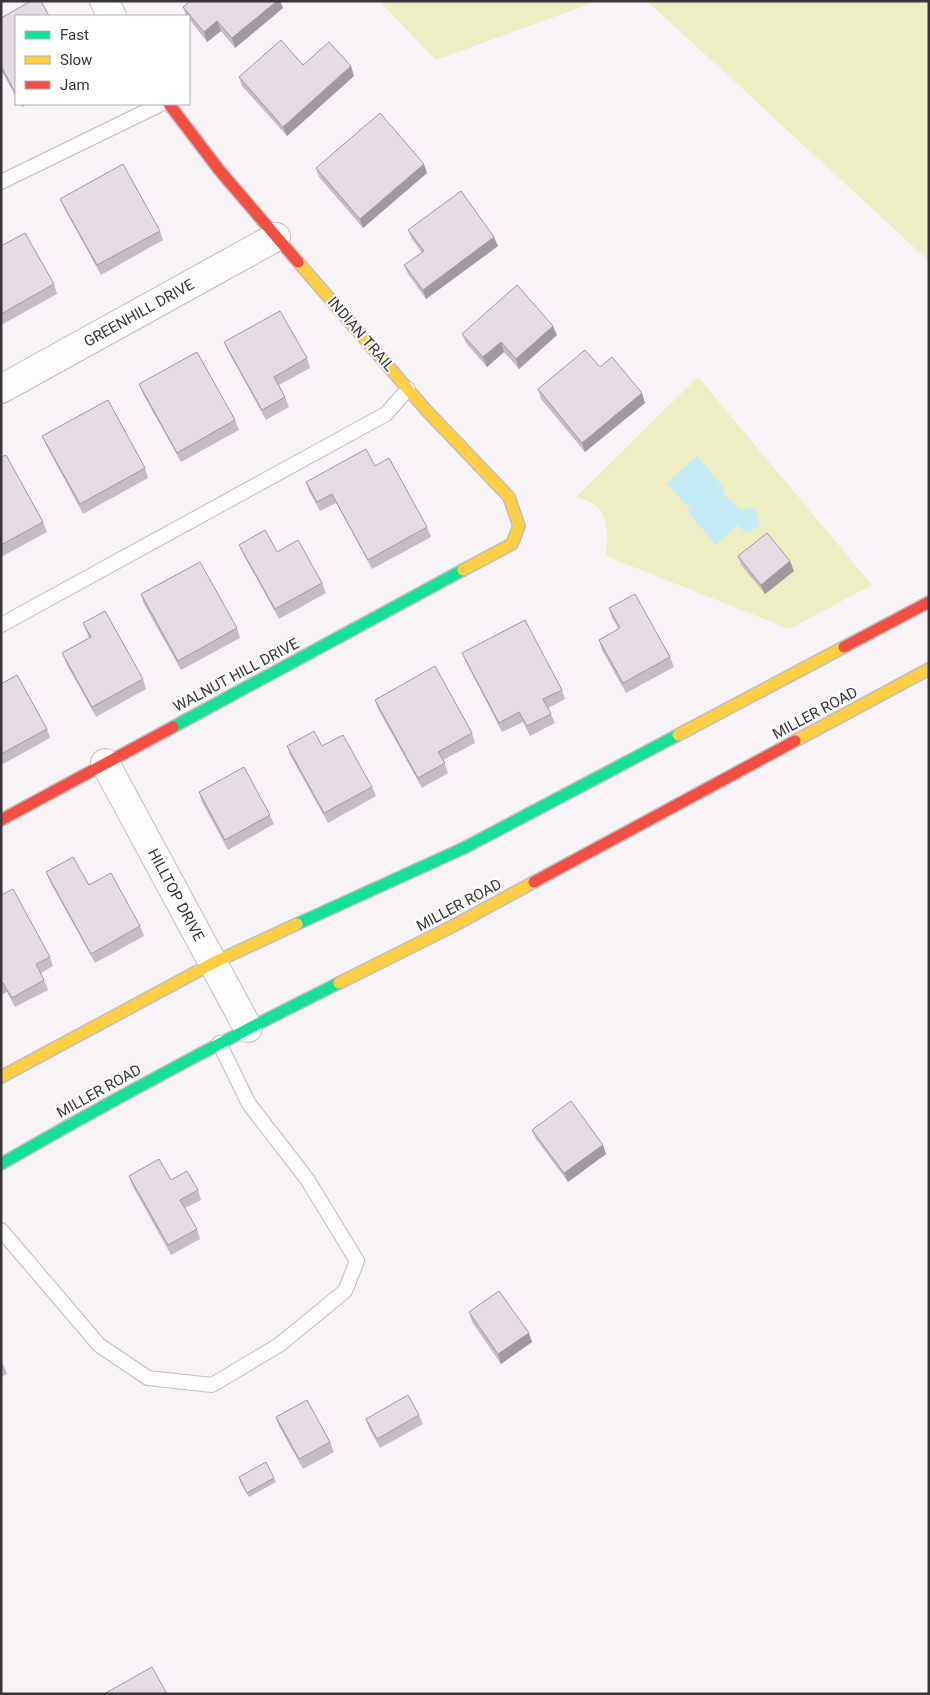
<svg xmlns="http://www.w3.org/2000/svg" width="930" height="1695" viewBox="0 0 930 1695" font-family="Roboto,sans-serif">
  <style>
    .green { fill: #eeeec5 }
    .water { fill: #c5ebf7 }
    .lines { fill: none; stroke-linecap: round; stroke-linejoin: round }
    .lane-casing { stroke: #c0bdc0; stroke-width: 16 }
    .street-casing { stroke: #c0bdc0; stroke-width: 30 }
    .fast-casing { stroke: #c0bdc0; stroke-width: 14 }
    .slow-casing { stroke: #c0bdc0; stroke-width: 14 }
    .jam-casing { stroke: #c0bdc0; stroke-width: 14 }
    .lane { stroke: #fefdfe; stroke-width: 14 }
    .street { stroke: #fefdfe; stroke-width: 28 }
    .fast { stroke: #16e098; stroke-width: 11 }
    .slow { stroke: #ffcf43; stroke-width: 11 }
    .jam { stroke: #f24e42; stroke-width: 11 }
    .wall { fill: #c5bcc5 }
    .shaded-wall { fill: #a099a0 }
    .building { fill: #e5dbe5; stroke: #a099a0 }
    .labels { text-anchor: middle; stroke-width: 4; stroke-linejoin: round; paint-order: stroke }
    .street-label { font-size: 15px; fill: #373537; stroke: #fff }
  </style>
  <rect width="100%" height="100%" fill="#f7f3f7"/>
  <path class="green" d="M379 1H598L436 60Z
    M647 1H929V261Z
    M698 377 872 585 789 629 606 556C609 528 609 504 576 497Z"/>
  <path class="water" d="M697 456 723 487V493L740 510 750 508 755 510 759 521 758 527 749 532 744 531 738 525 716 545 689 514V508L667 483Z"/>
  <g class="lines">
    <defs>
      <path id="lane" d="M1 182 161 104
        M1 625 386 414 408 389
        M1 1230 99 1345 148 1378 212 1385 279 1345 345 1291 357 1261 307 1179 249 1104 219 1043"/>
      <path id="street" d="M104 1 112 16
        M1 389 276 237
        M105 763 248 1028"/>
      <path id="fast" d="M173 727 463 570
        M297 924 464 848 678 735
        M1 1164C112 1100 224 1040 339 983"/>
      <path id="slow" d="M298 262 426 410 509 497 519 526 512 544 463 570
        M678 735 844 647
        M795 741 929 669
        M339 983 453 926 534 882
        M1 1077 213 963 297 924"/>
      <path id="jam" d="M169 104 220 171 298 262
        M844 647 929 602
        M1 820 173 727
        M534 882 795 741"/>
    </defs>
    <use href="#lane" class="lane-casing"/>
    <use href="#street" class="street-casing"/>
    <use href="#fast" class="fast-casing"/>
    <use href="#slow" class="slow-casing"/>
    <use href="#jam" class="jam-casing"/>
    <use href="#lane" class="lane"/>
    <use href="#street" class="street"/>
    <use href="#fast" class="fast"/>
    <use href="#slow" class="slow"/>
    <use href="#jam" class="jam"/>
  </g>
  <path class="wall" d="M183 7 283 8 235 48 221 31 207 42 189 19V16H186Z
    M16 16V97L1 70V18Z
    M303 65 354 76 287 136 242 86 239 77Z
    M20 104H28L22 107Z
    M316 168 427 173 363 228 319 177Z
    M60 199 160 231 163 240 101 275 64 208Z
    M408 230 498 246 426 299 408 274 404 265 422 253 412 239Z
    M1 246 54 284 57 294 3 324 1 320Z
    M462 334 557 335 519 369 504 352 487 367 466 343Z
    M224 342 307 358 310 368 279 385 285 397 289 407 266 420 228 351Z
    M600 367 645 403 585 452 541 399 538 389Z
    M139 384 235 420 239 430 181 462 143 394Z
    M42 436 145 468 148 478 83 514 46 445Z
    M1 457 43 522 47 532 1 557Z
    M375 466 427 527 431 537 372 569 336 503 320 511 309 491 306 482Z
    M239 545 277 552 322 583 326 593 279 619 243 554Z
    M738 556 794 571 765 594 741 565Z
    M141 594 237 628 240 638 181 670 144 604Z
    M609 608 670 657 674 667 626 693 602 650 599 640 619 629 612 618Z
    M83 623 143 679 146 689 96 717 66 663 62 653 89 638Z
    M462 653 562 690 565 699 548 708 555 723 530 736 523 722 502 732 466 662Z
    M1 684 47 729 50 738 3 764 1 760Z
    M375 700 472 733 475 743 443 760 448 773 422 788 378 709Z
    M287 746H322L372 787 376 796 328 823 290 755Z
    M199 792 270 815 274 824 228 850 202 802Z
    M46 872 89 885 140 926 144 936 95 963 50 882Z
    M1 895 50 957 53 966 41 973 48 990 15 1007 7 992 1 995Z
    M532 1130 603 1145 606 1154 568 1182 536 1139Z
    M129 1176 171 1180 198 1190 201 1200 185 1208 197 1229 200 1239 171 1255 132 1185Z
    M469 1312 532 1342 501 1364 472 1322Z
    M1 1359 7 1374 1 1377Z
    M419 1415 423 1424 380 1448 369 1428 366 1419Z
    M276 1417 330 1442 334 1452 303 1469 279 1426Z
    M239 1477 274 1478 276 1482 249 1497 240 1482Z"/>
  <path class="shaded-wall" d="M277 1H280L283 8 235 48 232 38Z
    M217 21 221 31 207 42 204 32Z
    M351 66 354 76 287 136 283 127Z
    M424 164 427 173 363 228 360 219Z
    M494 237 498 246 426 299 423 290Z
    M553 326 557 335 519 369 516 359Z
    M501 342 504 352 487 367 483 357Z
    M642 393 645 403 585 452 582 443Z
    M790 561 794 571 765 594 761 585Z
    M603 1145 606 1154 568 1182 564 1173Z
    M529 1333 532 1342 501 1364 498 1354Z"/>
  <path class="building" d="M31 1H41L49 16H16V94L1 66V18Z
    M190 1H277L232 38 217 21 204 32 183 7Z
    M281 40 303 65 329 42 351 66 283 127 239 77Z
    M380 113 424 164 360 219 316 168Z
    M123 164 160 231 97 265 60 199Z
    M461 191 494 237 423 290 404 265 424 251 408 230Z
    M25 233 54 284 1 314V246Z
    M517 285 553 326 516 359 501 342 483 357 462 334Z
    M280 311 307 358 274 377 285 397 262 410 224 342Z
    M585 350 600 367 612 357 642 393 582 443 538 389Z
    M197 352 235 420 177 453 139 384Z
    M108 400 145 468 80 504 42 436Z
    M366 449 375 466 389 458 427 527 368 560 332 494 317 502 306 482Z
    M6 455 43 522 1 545V457Z
    M265 530 277 552 298 540 322 583 275 609 239 545Z
    M767 533 790 561 761 585 738 556Z
    M200 562 237 628 178 661 141 594Z
    M635 594 670 657 623 683 599 640 620 628 609 608Z
    M105 611 143 679 92 707 62 653 91 637 83 623Z
    M525 620 562 690 543 699 551 714 527 726 519 712 499 723 462 653Z
    M435 666 472 733 438 752 445 763 418 778 375 700Z
    M17 675 47 729 1 754V684Z
    M314 731 322 746 343 735 372 787 324 813 287 746Z
    M244 767 270 815 225 840 199 792Z
    M73 857 89 885 111 873 140 926 91 954 46 872Z
    M13 889 50 957 36 964 44 980 12 998 3 983 1 984V895Z
    M571 1101 603 1145 564 1173 532 1130Z
    M159 1159 171 1180 187 1171 198 1190 180 1200 197 1229 168 1245 129 1176Z
    M499 1291 529 1333 498 1354 469 1312Z
    M408 1395 419 1415 377 1439 366 1419Z
    M307 1400 330 1442 299 1459 276 1417Z
    M266 1462 274 1478 247 1493 239 1477Z
    M152 1667 167 1694H104Z"/>
  <g class="labels">
    <g class="street-label">
      <text transform="translate(139 313) rotate(-29)" y="5">GREENHILL DRIVE</text>
      <text transform="translate(361 334) rotate(49)" y="5">INDIAN TRAIL</text>
      <text transform="translate(236 675) rotate(-28)" y="5">WALNUT HILL DRIVE</text>
      <text transform="translate(815 713) rotate(-28)" y="5">MILLER ROAD</text>
      <text transform="translate(176 895) rotate(62)" y="5">HILLTOP DRIVE</text>
      <text transform="translate(459 905) rotate(-28)" y="5">MILLER ROAD</text>
      <text transform="translate(99 1091) rotate(-29)" y="5">MILLER ROAD</text>
    </g>
  </g>
  <rect width="930" height="1695" fill="none" stroke="#373537" stroke-width="5"/>
  <rect x="15" y="15" width="175" height="90" fill="#ffffff" stroke="#afaeaf"/>
  <rect x="25" y="31" width="25" height="8" fill="#16e098" stroke="#afaeaf"/>
  <text x="60" y="40" font-size="15" fill="#373537">Fast</text>
  <rect x="25" y="56" width="25" height="8" fill="#ffcf43" stroke="#afaeaf"/>
  <text x="60" y="65" font-size="15" fill="#373537">Slow</text>
  <rect x="25" y="81" width="25" height="8" fill="#f24e42" stroke="#afaeaf"/>
  <text x="60" y="90" font-size="15" fill="#373537">Jam</text>
</svg>
